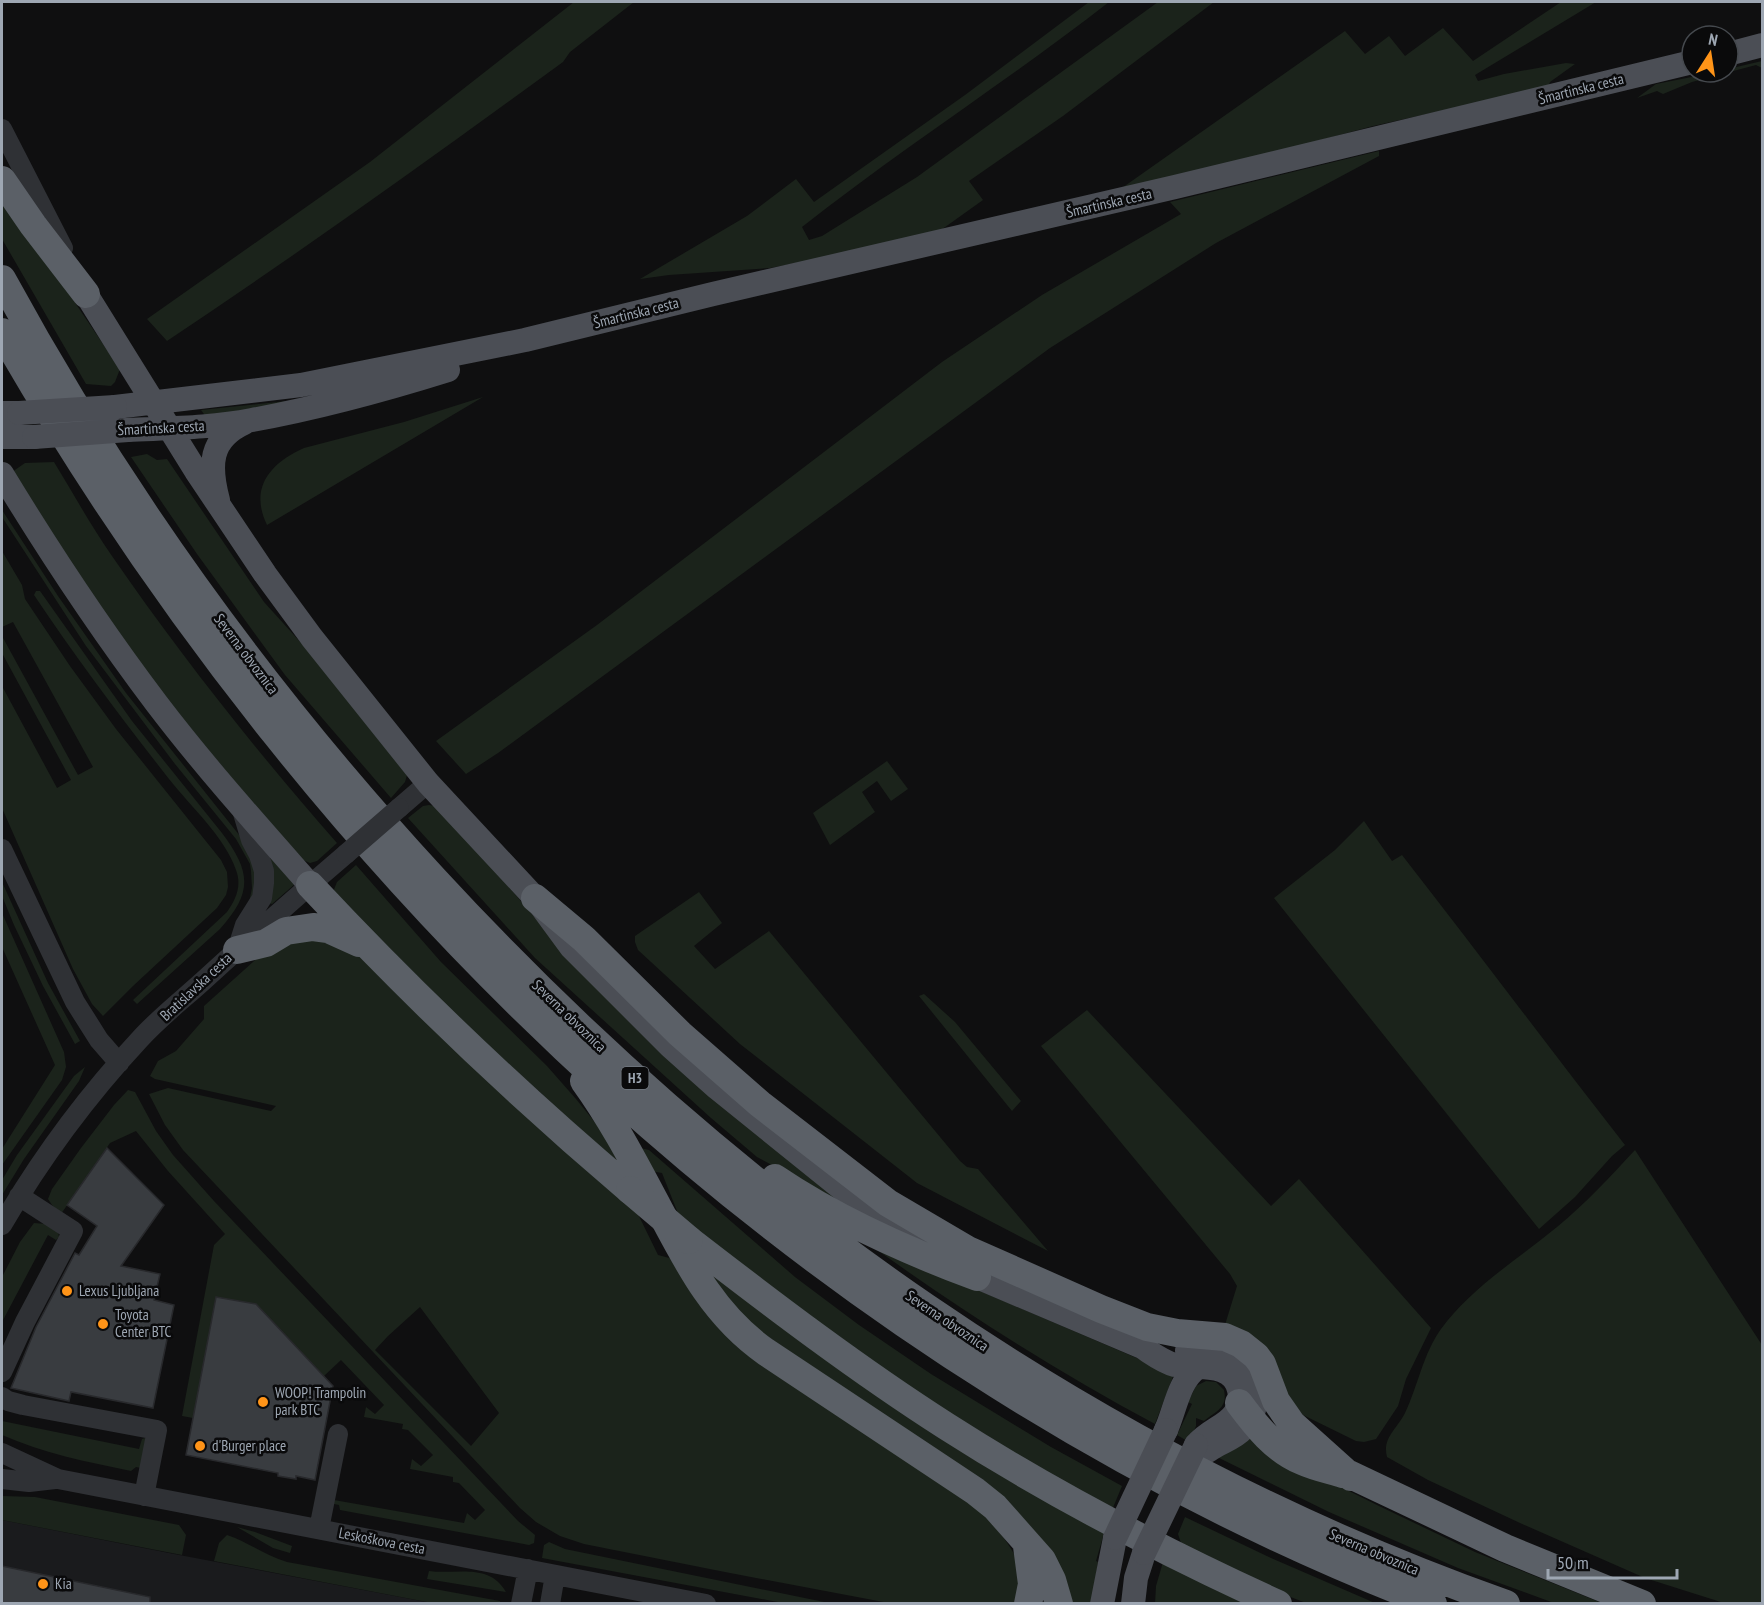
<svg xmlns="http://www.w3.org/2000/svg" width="1764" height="1605" viewBox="0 0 1764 1605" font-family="'PT Sans Narrow',sans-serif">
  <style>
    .built { fill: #1a1b1d }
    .green { fill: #1b231b; fill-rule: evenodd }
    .building { fill: #393c40; stroke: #28292c; stroke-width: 1.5 }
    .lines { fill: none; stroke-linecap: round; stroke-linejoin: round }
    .minor { stroke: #2f3135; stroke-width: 20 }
    .major { stroke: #4b4e55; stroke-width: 24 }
    .highway { stroke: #5b6067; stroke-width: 28 }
    .minor-bridge { stroke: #2f3135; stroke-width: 20 }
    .major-bridge { stroke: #4b4e55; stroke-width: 24 }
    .highway-bridge { stroke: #5b6067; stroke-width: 28 }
    .poi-dot { fill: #ff9418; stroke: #0a0a0b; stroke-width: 2 }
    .labels { text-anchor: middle; stroke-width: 5; stroke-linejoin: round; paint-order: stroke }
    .shield { fill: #0a0a0b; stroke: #727881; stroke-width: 1.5 }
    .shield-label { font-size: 14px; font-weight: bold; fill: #9ea7b3 }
    .street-label { font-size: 15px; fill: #9ea7b3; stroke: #0a0a0b }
    .poi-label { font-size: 15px; fill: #9ea7b3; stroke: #0a0a0b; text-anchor: start }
  </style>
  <rect width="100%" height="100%" fill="#0f0f10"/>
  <path class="built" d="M2 1520 174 1554 432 1603H2Z"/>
  <path class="green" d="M574 2H634L570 52 563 62C433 157 302 251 167 341L147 319 370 162Z
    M1089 2H1109C1009 80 902 148 802 227L809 240 822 236 917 177 1158 2H1214L1063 116 969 181 983 200 941 230 818 259 770 268 669 275 640 279 747 216 796 179 814 202 965 95Z
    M1561 2H1596L1475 75 1478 81 1504 74 1566 63 1575 64 1550 82 1548 87 1373 126 1262 156 1119 190 1345 31 1365 54 1389 36 1405 56 1443 28 1473 61Z
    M1762 61V68L1756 65 1692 82 1663 94 1657 91 1637 98 1656 84 1717 72H1728V69Z
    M1379 151V156L1216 243 1050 348 498 753 466 774 436 741 597 625 942 362 1042 295 1181 214 1170 202Z
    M2 195 120 369 115 382 111 386 86 384 2 239Z
    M483 397 267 525C249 488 270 463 304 448L404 422Z
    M306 399 209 421 201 410Z
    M147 454 157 460 167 459 264 602 312 655 407 775 405 782 391 798 285 675 197 554 131 457Z
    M54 462C73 493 91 526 112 556 181 656 257 752 337 843L317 861 310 863 298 858 168 701 96 607 12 472 25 463Z
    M2 510 58 596 126 693 240 836 256 866V889L249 903 252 888 251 871 250 864 236 839 175 764 86 646 2 517Z
    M2 551 22 585 25 599 70 666 116 729 221 860 227 872 228 887 226 895 217 908 133 986 103 1016 92 1004 73 969 2 808V686L57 788 71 780 2 653V636L78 775 93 767 13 622 2 627Z
    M36 591H40L132 721 222 833C251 872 253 892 220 929L137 1004 133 1000 227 912C236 899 242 886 236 870 225 837 190 806 169 779 122 719 76 658 34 595Z
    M887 761 908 789 891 801 877 781 862 792 875 812 830 845 813 813Z
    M429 805 435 806 456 825 549 934 847 1205 757 1157 711 1118 535 958 408 818 423 806Z
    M1364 821 1392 861 1402 855C1477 951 1550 1049 1625 1145L1612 1156 1575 1197 1539 1229 1274 898 1335 850Z
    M271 858 295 884 272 904 269 903Z
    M356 865 441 962 547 1066 576 1099 602 1131 620 1165 468 1027 333 892 337 882Z
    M2 882 48 983 80 1041 75 1044 43 986 14 925 2 896Z
    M699 892 722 923 694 946 715 969 769 931 960 1161 967 1167 978 1169 1048 1251 917 1183 740 1044 638 950 635 942V936Z
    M2 913 64 1052 66 1067 62 1080 2 1165V1149L55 1065 2 947Z
    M313 936 360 955 636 1210 658 1255 673 1259 984 1515C1000 1532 1025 1560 1021 1585 1020 1591 1017 1598 1015 1603L894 1604 725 1572 584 1544 560 1536 536 1522 520 1508 183 1150 165 1125 149 1094 168 1088 271 1111 276 1106 155 1079 150 1076 158 1061 176 1051 204 1019V1006L264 952ZM420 1307 499 1413 471 1446 375 1350 388 1336Z
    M924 994 955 1022 1021 1101 1012 1111 919 996Z
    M1087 1010 1271 1206 1299 1179 1431 1328 1406 1379 1398 1406 1376 1439 1364 1442 1356 1441 1303 1415 1224 1328 1237 1286 1230 1274 1041 1046Z
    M85 1067 79 1081 24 1159 2 1195V1180L17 1155 74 1076Z
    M128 1090 135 1092 156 1131 173 1155 214 1201 518 1521 535 1535 534 1543 529 1545 340 1510 339 1505 334 1504V1500L464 1523 467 1513 475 1520 485 1510 459 1483 453 1482V1477L410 1469 412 1459 421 1466 433 1455 408 1430 402 1429 403 1424 364 1417 366 1407 375 1414 384 1405 341 1360 324 1376 255 1304 216 1297 193 1418 182 1416 214 1245 225 1234 168 1171 136 1131 110 1143 61 1214 52 1205 48 1199 52 1189 81 1148 114 1105Z
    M640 1148 649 1150 795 1277 859 1325 931 1374 1051 1447 1122 1486 1112 1510 1032 1466 871 1363 679 1216 662 1173 650 1171Z
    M1635 1150 1762 1345V1603H1724L1645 1578 1520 1523 1428 1480 1387 1457C1382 1438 1397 1429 1405 1413 1418 1386 1423 1354 1441 1329 1472 1287 1517 1260 1557 1227 1585 1204 1610 1177 1635 1150Z
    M34 1223 46 1224 58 1231 59 1237 56 1240 48 1235 2 1322V1277L20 1242Z
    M866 1242 1174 1374 1155 1424C1054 1370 959 1309 866 1242Z
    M699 1264 1104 1533 1096 1561 1098 1562 1092 1603H1070L1037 1534 1005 1498 751 1325Z
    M1206 1381 1216 1382 1224 1390C1228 1408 1216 1411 1204 1421L1196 1418V1426L1189 1442 1177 1435 1192 1404 1188 1402 1196 1386Z
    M2 1421 139 1449 142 1439 145 1438 146 1440 141 1468 136 1467 131 1471C87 1462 43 1453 2 1435Z
    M1250 1433 1299 1466 1379 1506 1475 1552 1602 1603H1554L1458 1568 1329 1512 1215 1456Z
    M2 1496 35 1497 179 1525 186 1535 182 1555 2 1520Z
    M1185 1517 1271 1558 1375 1603H1306L1288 1596 1181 1543 1178 1534Z
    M237 1527 255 1532 292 1546 290 1553 273 1548Z
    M227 1535C248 1542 266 1556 287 1562L500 1601V1603H432L214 1561 219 1543Z
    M549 1542 565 1549 829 1603H783L542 1558 544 1545Z
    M1163 1562 1245 1604H1155L1156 1586Z
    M429 1571C456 1575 489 1562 506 1592L427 1579Z"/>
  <path class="building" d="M107 1148 164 1205 121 1266 160 1274 154 1300 174 1305 153 1408 71 1392 69 1401 11 1388 36 1327 75 1253 79 1255 97 1226 67 1205Z
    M216 1297 256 1304 333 1386 315 1480 296 1476V1479L278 1476V1473L186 1455Z
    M2 1566 150 1597V1604H2Z"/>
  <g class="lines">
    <path class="minor" d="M2 129 63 248
      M399 808 428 783
      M2 849 75 1002 99 1040 119 1063
      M238 947 245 925 262 898 264 883V871L259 855 251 840 242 810
      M2 1225C41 1158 87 1096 140 1039 159 1018 182 1000 203 981 250 938 298 895 346 854
      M2 1372 25 1322 73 1231 19 1196
      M2 1397 8 1401 23 1405 157 1430 144 1496
      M2 1453 58 1479 706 1604
      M2 1479 29 1482 55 1479
      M319 1529 338 1434
      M521 1604 528 1569
      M550 1604 555 1575"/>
    <path class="major" d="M1728 54 1762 45
      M86 294 196 471 265 574 312 638 428 783 535 898 571 947 670 1046 717 1088 862 1205 929 1248
      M115 407 301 385 525 340 713 294 1175 187 1692 62
      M2 413H19
      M128 430C169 428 211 428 252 420 318 408 384 390 448 370
      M2 437H34
      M2 474C50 553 101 630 157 704 205 767 258 826 310 885
      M218 500C209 466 209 439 244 423
      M961 1268 977 1277 1142 1347C1153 1354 1163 1362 1175 1365 1197 1369 1233 1361 1239 1390 1241 1398 1239 1407 1235 1413 1227 1426 1208 1430 1196 1445
      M1187 1351C1199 1352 1212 1349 1224 1352 1256 1362 1266 1406 1243 1429 1233 1440 1219 1442 1208 1451
      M1166 1430C1175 1410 1179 1380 1197 1368
      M1102 1604 1115 1538
      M1133 1604 1136 1578 1144 1553"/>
    <path class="highway" d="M2 180 33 225 86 294
      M2 279C120 496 266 697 434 879 731 1201 1091 1457 1506 1604
      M2 332C324 893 824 1369 1433 1604
      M310 885C411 993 518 1095 630 1190
      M535 898 584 939 680 1034 760 1104 888 1203 968 1250 1101 1309 1147 1327 1177 1333 1225 1337 1241 1344 1256 1356 1262 1364 1276 1401 1292 1424 1351 1477
      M237 950 266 943 286 931 313 927 328 929 359 943
      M584 1081C613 1121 635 1164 658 1207 687 1262 713 1315 766 1352L975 1491 995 1507 1042 1560 1052 1580 1059 1604
      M775 1178C837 1220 907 1251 977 1277
      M689 1240C773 1305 857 1369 946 1426 1052 1494 1164 1552 1278 1604
      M1239 1403C1256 1426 1275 1450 1302 1461 1315 1467 1330 1470 1343 1474
      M1334 1467 1505 1548 1642 1604
      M1027 1546 1032 1584 1028 1604"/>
    <path class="minor-bridge" d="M346 854 399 808"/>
    <path class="major-bridge" d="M19 413 115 407
      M34 437 128 430
      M1115 1538 1166 1430
      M1144 1553 1196 1445"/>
    <path class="highway-bridge" d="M630 1190 689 1240"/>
  </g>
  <g class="poi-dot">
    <circle cx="67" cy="1291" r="6"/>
    <circle cx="103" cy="1324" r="6"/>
    <circle cx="263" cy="1402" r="6"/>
    <circle cx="200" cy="1446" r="6"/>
    <circle cx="43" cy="1584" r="6"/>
  </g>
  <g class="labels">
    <rect class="shield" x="621.5" y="1067" width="27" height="22" rx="4.5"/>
    <g class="shield-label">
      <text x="635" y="1083">H3</text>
    </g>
    <g class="street-label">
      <text transform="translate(1581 89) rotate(-14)" y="5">Šmartinska cesta</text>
      <text transform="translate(1109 203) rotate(-13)" y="5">Šmartinska cesta</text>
      <text transform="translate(636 313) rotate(-14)" y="5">Šmartinska cesta</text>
      <text transform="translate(161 428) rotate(-3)" y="5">Šmartinska cesta</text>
      <text transform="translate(246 654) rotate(53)" y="5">Severna obvoznica</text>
      <text transform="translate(196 987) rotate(-43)" y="5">Bratislavska cesta</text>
      <text transform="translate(569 1016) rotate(44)" y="5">Severna obvoznica</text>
      <text transform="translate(947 1321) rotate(34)" y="5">Severna obvoznica</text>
      <text transform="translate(382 1541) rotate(11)" y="5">Leskoškova cesta</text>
      <text transform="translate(1374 1552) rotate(23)" y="5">Severna obvoznica</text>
    </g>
    <g class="poi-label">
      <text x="79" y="1296">Lexus Ljubljana</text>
      <text x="115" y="1320">Toyota<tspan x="115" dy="17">Center BTC</tspan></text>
      <text x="275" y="1398">WOOP! Trampolin<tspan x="275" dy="17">park BTC</tspan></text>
      <text x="212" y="1451">d'Burger place</text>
      <text x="55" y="1589">Kia</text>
    </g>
  </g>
  <rect width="1764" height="1605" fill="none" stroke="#9ea7b3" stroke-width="6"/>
  <g transform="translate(1710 54) rotate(12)"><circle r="28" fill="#0a0a0b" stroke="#45494e" stroke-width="1.5"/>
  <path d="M0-4.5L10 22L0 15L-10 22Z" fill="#ff9418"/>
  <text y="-9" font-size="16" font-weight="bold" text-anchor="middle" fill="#9ea7b3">N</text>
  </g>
  <path d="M1548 1569v9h129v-9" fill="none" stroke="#9ea7b3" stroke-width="3"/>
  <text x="1557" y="1569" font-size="18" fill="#9ea7b3" stroke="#0a0a0b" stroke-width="4.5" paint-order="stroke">50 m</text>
</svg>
